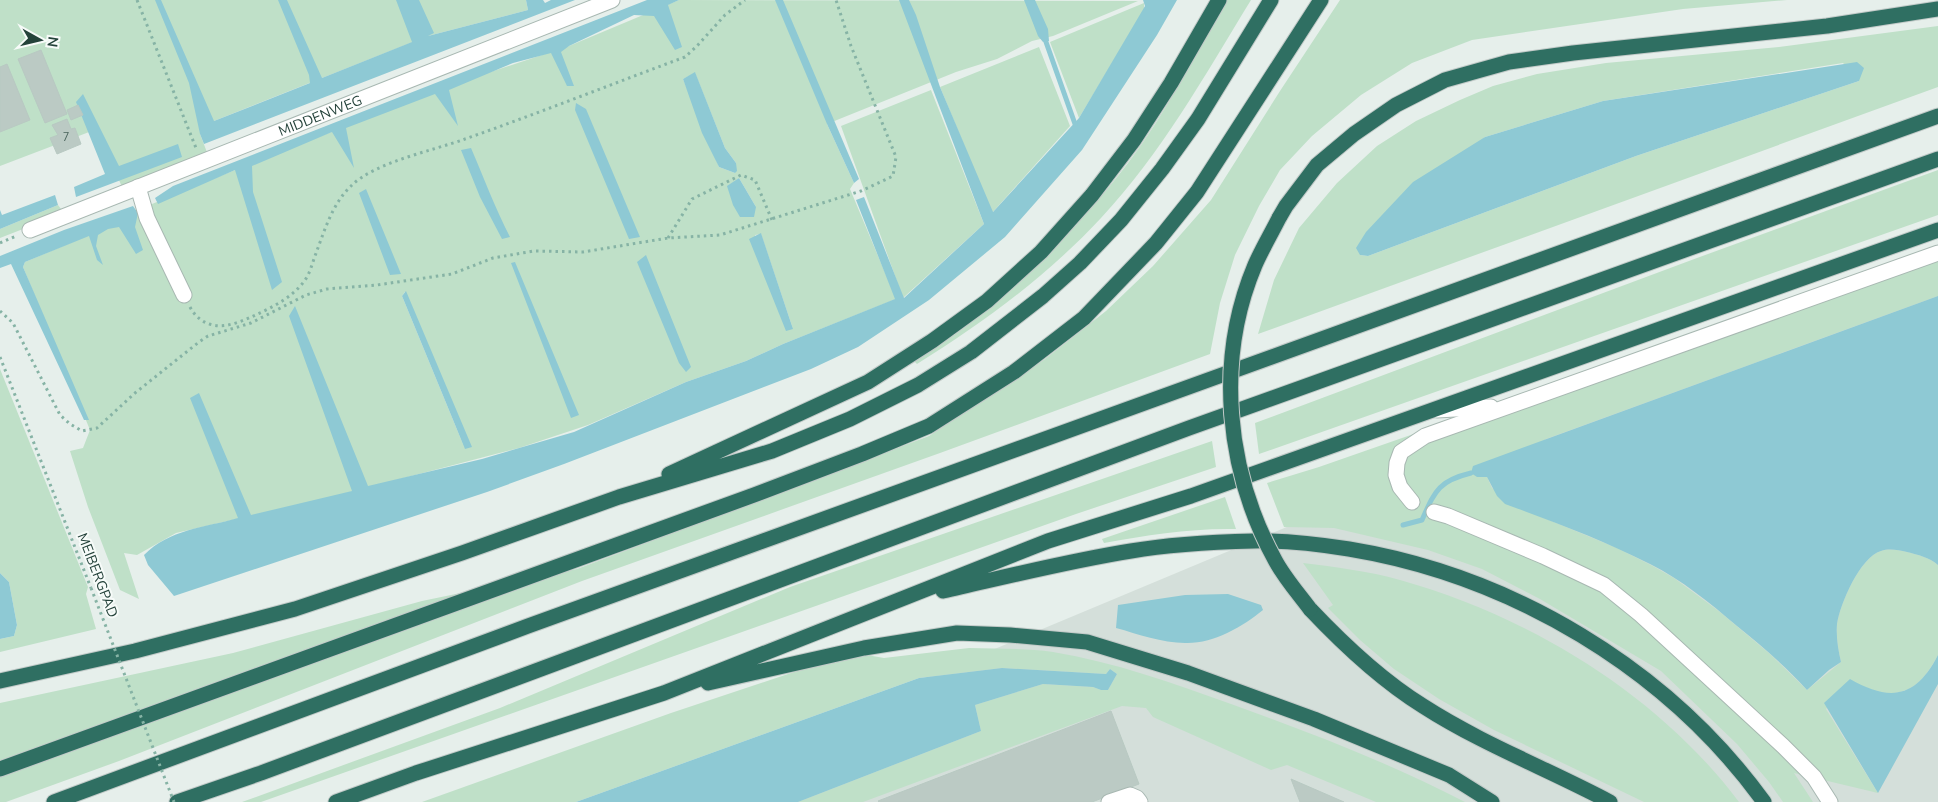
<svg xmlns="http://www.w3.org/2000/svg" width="1938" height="802" viewBox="0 0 1938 802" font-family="'Nunito Sans',sans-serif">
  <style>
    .built { fill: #d4dfda }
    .green { fill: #bfe0c8; fill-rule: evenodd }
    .water { fill: #8ec9d4 }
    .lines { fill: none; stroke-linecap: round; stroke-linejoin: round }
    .stream { stroke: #8ec9d4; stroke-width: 5 }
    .building { fill: #bbcac4; stroke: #b8c9c2 }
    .minor-casing { stroke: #a8b8b2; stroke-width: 17 }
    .highway-casing { stroke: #c2cac8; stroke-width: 17 }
    .path { stroke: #86b3a5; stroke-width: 3; stroke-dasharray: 2.5 4; stroke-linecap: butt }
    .minor { stroke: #fff; stroke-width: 15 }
    .highway { stroke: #2f6f62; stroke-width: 15 }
    .highway-bridge-casing { stroke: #c2cac8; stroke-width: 17; stroke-linecap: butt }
    .path-bridge { stroke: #86b3a5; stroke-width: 3; stroke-dasharray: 2.5 4; stroke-linecap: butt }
    .highway-bridge { stroke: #2f6f62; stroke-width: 15 }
    .labels { text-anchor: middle; stroke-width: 4; stroke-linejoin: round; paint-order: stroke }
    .number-label { font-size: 11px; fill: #4a645c }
    .street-label { font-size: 14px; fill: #24423a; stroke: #f7fbf9 }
  </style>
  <rect width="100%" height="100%" fill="#e6efeb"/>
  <path class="built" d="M1938 255V802H628Z"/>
  <path class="green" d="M0 0H526L528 10 428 36 214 121 200 134 208 155 122 187 97 129 0 166Z
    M679 0 1138 1 1053 36 1032 41 997 59 956 72 827 124 854 183 850 189 896 299 783 344 746 361 686 382 588 425 519 448 331 497 176 533 137 555 124 553 139 599 120 590 88 507 70 451 83 448 90 430 23 267 25 262 113 225 130 213 235 170 448 86 569 46ZM695 73 725 148 736 163 735 173 719 167 683 79ZM739 178 756 207 733 183ZM761 234 793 329 755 235ZM405 292 465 449 402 296Z
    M1226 0H1251C1205 75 1161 154 1101 218 1047 276 983 323 917 364L914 361C931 350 949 339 965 327 1026 280 1081 224 1128 163 1166 113 1195 55 1226 0Z
    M1340 0H1787L1683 9 1472 40 1412 63 1361 95 1312 136 1280 170 1259 206 1235 255 1220 303 1210 354 940 453 582 581 119 761 6 802H0V703L233 653 422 601 577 569 929 436 1045 359 1106 311 1153 266 1211 200 1280 91Z
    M1144 3V10L1079 118 1050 42Z
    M1938 26V87L1258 334 1274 280 1299 228 1337 183 1377 146 1416 121 1460 100 1493 86 1537 74 1606 63 1779 47ZM1843 63 1859 81 1636 156 1368 256 1360 255 1485 137 1603 101Z
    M1039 47 1070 126 992 213 940 87Z
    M931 90 984 224 903 298 841 126Z
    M1938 170V215L1259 454 1255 423 1697 258Z
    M58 205 64 213 0 238V229Z
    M1938 248V296L1546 439 1487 477 1492 488 1544 518 1617 548 1651 565 1674 578 1720 612 1770 654 1807 690 1841 662C1838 649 1836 637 1837 624 1840 604 1860 557 1881 551 1889 548 1898 550 1907 552 1918 555 1929 557 1938 565V655C1916 698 1890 702 1850 680L1826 709 1878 793 1794 773 1813 802H1783L1769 782 1737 744 1661 671 1540 599 1482 569 1428 550 1334 528 1284 527 1267 483 1319 467 1728 324Z
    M0 369 88 587 86 594 96 629 0 652V639L14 636 17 625 9 582 0 573Z
    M1212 441 1216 467 1076 514 261 802H242L500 708 790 587Z
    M1225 497 1236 529C1191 528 1148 535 1104 543L1102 539Z
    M1303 563C1335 567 1368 571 1400 580 1529 616 1658 694 1739 802H1644L1494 730 1439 699 1394 669 1360 640 1328 608 1333 605Z
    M969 648C997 649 1026 648 1053 652 1114 662 1173 683 1231 704 1311 733 1390 763 1465 802H1376L1287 765 1271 770 1153 717 1146 708 1122 706 863 802H798L981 731 975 705 1043 684 1093 687 1101 690H1108L1117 674 1110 669 1106 674 1002 668 919 678 576 802H422L671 713 803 669 867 655 884 658Z"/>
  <path class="water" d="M155 0H161L214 121 310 83 309 75 278 0H287L322 78 412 42 396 0H419L434 33 428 36 528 10 526 0H543L545 3 551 0H575L204 144 200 134 189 83Z
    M647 0H679L668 5 682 47 675 50 654 16 634 15 569 46 561 52 574 86H567L551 53 513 63 449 90 458 126 435 94 346 128 354 168 332 132 252 166 253 192 282 282 272 290 235 170 158 204 155 198 173 186Z
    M775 0H783L859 179 854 183 827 124Z
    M899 0H909L916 15 940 87 993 212 1079 118 1145 6 1143 0H1177L1157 35 1082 150 1005 237 929 300 858 347 811 369 564 464 487 492 174 596 148 565 144 555C170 529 203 528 238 518L190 398 199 393 251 515 352 491 289 316 295 306 368 486 482 459 574 432 686 382 746 361 783 344 895 299 856 200 864 197 904 298 984 224Z
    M1024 0H1035L1048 29 1049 41 1043 42 1038 36Z
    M1857 62 1864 68 1859 81 1636 156 1368 256 1360 255 1356 248 1366 232 1413 182 1485 137 1603 101Z
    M695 72 725 148 736 163 737 171 735 173 719 167 702 133 683 79Z
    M83 94 119 166 178 144 182 157 76 197 74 187 105 174 76 102Z
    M576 103 586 109 640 237 629 239 575 110Z
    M471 148C484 178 495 208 510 237L502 239 480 197 461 150Z
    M739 178 756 207 754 217H740L733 205 727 186Z
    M366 189 401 274 390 275 359 193Z
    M55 195 58 205 0 229V210L2 215Z
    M133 206 138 213 135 227 143 250 136 254 119 227 108 229 98 235 96 246 103 265 97 260 89 236 25 262 23 267 89 420H84L11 264 0 268V256L64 230Z
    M761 233 793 329 786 331 749 239Z
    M646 255 691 367 686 372 679 363 637 262Z
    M515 262 579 415 571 418 511 263Z
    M406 291 472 447 465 449 402 296Z
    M1938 296V565C1929 557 1918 555 1907 552 1898 550 1889 548 1881 551 1860 557 1840 604 1837 624 1836 637 1838 649 1841 662L1829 670 1807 690C1786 667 1762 646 1737 626 1710 603 1682 580 1650 564 1603 540 1554 522 1505 504L1497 496 1487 477H1477L1471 473 1473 466Z
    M0 573 9 582 17 625 14 636 0 639Z
    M1228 594 1261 605 1263 610C1242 627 1213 644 1185 643 1162 643 1138 634 1116 628L1118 605 1185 595Z
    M1938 655V684L1878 793 1824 703 1850 679C1890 702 1916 698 1938 655Z
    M1002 668 1106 674 1110 669 1117 674 1108 690H1101L1093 687 1043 684 975 705 981 731 798 802H576L919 678Z"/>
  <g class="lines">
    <path class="stream" d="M1046 42 1075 124
      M1403 525 1422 520C1435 491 1438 481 1471 473"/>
  </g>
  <path class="building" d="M41 50 67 114 45 123 18 59Z
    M7 64 30 120 0 132V67Z
    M78 105 83 115 71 120 67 110Z
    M67 119 71 129 75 128 81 144 57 154 50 138 58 135 52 125Z
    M1111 711 1139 784 1092 802H879L878 801Z
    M1291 779 1344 802H1300Z"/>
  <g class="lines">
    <defs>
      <g id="minor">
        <path d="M138 187 147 218 184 295"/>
        <path id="s1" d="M30 230 612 0"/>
        <path d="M1437 410 1491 407"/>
        <path d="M1412 502 1400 487 1396 475 1397 463 1401 452 1425 436 1938 253"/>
        <path d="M1434 512 1448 516 1543 556 1604 585 1641 615 1783 746 1814 777 1830 802"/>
        <path d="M1109 802 1130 795 1137 798 1140 802"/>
      </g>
      <path id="highway" d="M1279 218 1286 206 1317 165 1354 134 1396 105 1445 80 1509 62 1573 53 1827 26 1938 9
        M669 474 868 382 932 341 987 301 1041 252 1092 195 1134 140 1171 83 1219 0
        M943 591C1005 577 1068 561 1131 551 1171 544 1213 542 1254 541 1286 540 1318 544 1349 549 1512 576 1667 668 1764 802
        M1310 609C1344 645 1381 680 1423 706 1482 744 1548 769 1610 802
        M0 681 135 651 295 609 462 553 619 497 772 451 850 419 918 385 971 352 1043 296 1080 263 1121 220 1162 169 1198 119 1271 0
        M708 683 864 648 957 633 1010 635 1087 642 1188 673 1314 719 1449 775 1492 802
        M0 769 754 495 862 454 929 426 1014 372 1084 318 1156 243 1197 192 1321 0
        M54 802 528 626 1938 116
        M177 802 261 773 1189 428 1938 159
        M336 802 416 773 664 693 1048 541 1191 496 1938 230"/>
    </defs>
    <use href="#minor" class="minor-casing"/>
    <use href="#highway" class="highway-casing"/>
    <path class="path" d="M137 0 196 148
      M668 238 692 199 741 175 755 180 772 220
      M0 243 16 236
      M190 307C198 322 212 328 228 325 242 322 256 315 270 308 283 301 296 293 305 280 310 273 312 264 315 256 324 232 332 204 351 186 375 162 432 151 465 139 539 113 612 84 685 57L697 46 725 15 745 0
      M0 311 13 323 60 415 70 424 82 431 97 428 135 393 199 342 208 336 251 323 306 295 327 289 377 285 438 276 452 274 493 258 534 251 583 252 668 238 720 235 861 191 893 176 896 157 851 46 836 0
      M0 357 91 588"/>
    <use href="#minor" class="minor"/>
    <use href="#highway" class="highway"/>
    <defs>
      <path id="highway-bridge" d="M1279 218C1271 234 1262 249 1255 265 1215 360 1226 470 1275 560 1284 577 1298 593 1310 609"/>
    </defs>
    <use href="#highway-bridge" class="highway-bridge-casing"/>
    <path class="path-bridge" d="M91 588 174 802"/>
    <use href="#highway-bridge" class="highway-bridge"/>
  </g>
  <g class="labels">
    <g class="number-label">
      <text x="66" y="141">7</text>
    </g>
    <g class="street-label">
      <text dy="5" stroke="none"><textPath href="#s1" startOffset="312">MIDDENWEG</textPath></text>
      <text transform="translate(98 575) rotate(69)" y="5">MEIBERGPAD</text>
    </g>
  </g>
  <g transform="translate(40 40) rotate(98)" stroke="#f7fbf9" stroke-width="4" paint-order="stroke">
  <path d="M0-4L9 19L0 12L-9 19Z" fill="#24423a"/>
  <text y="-8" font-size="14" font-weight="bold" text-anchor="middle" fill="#24423a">N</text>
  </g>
</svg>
